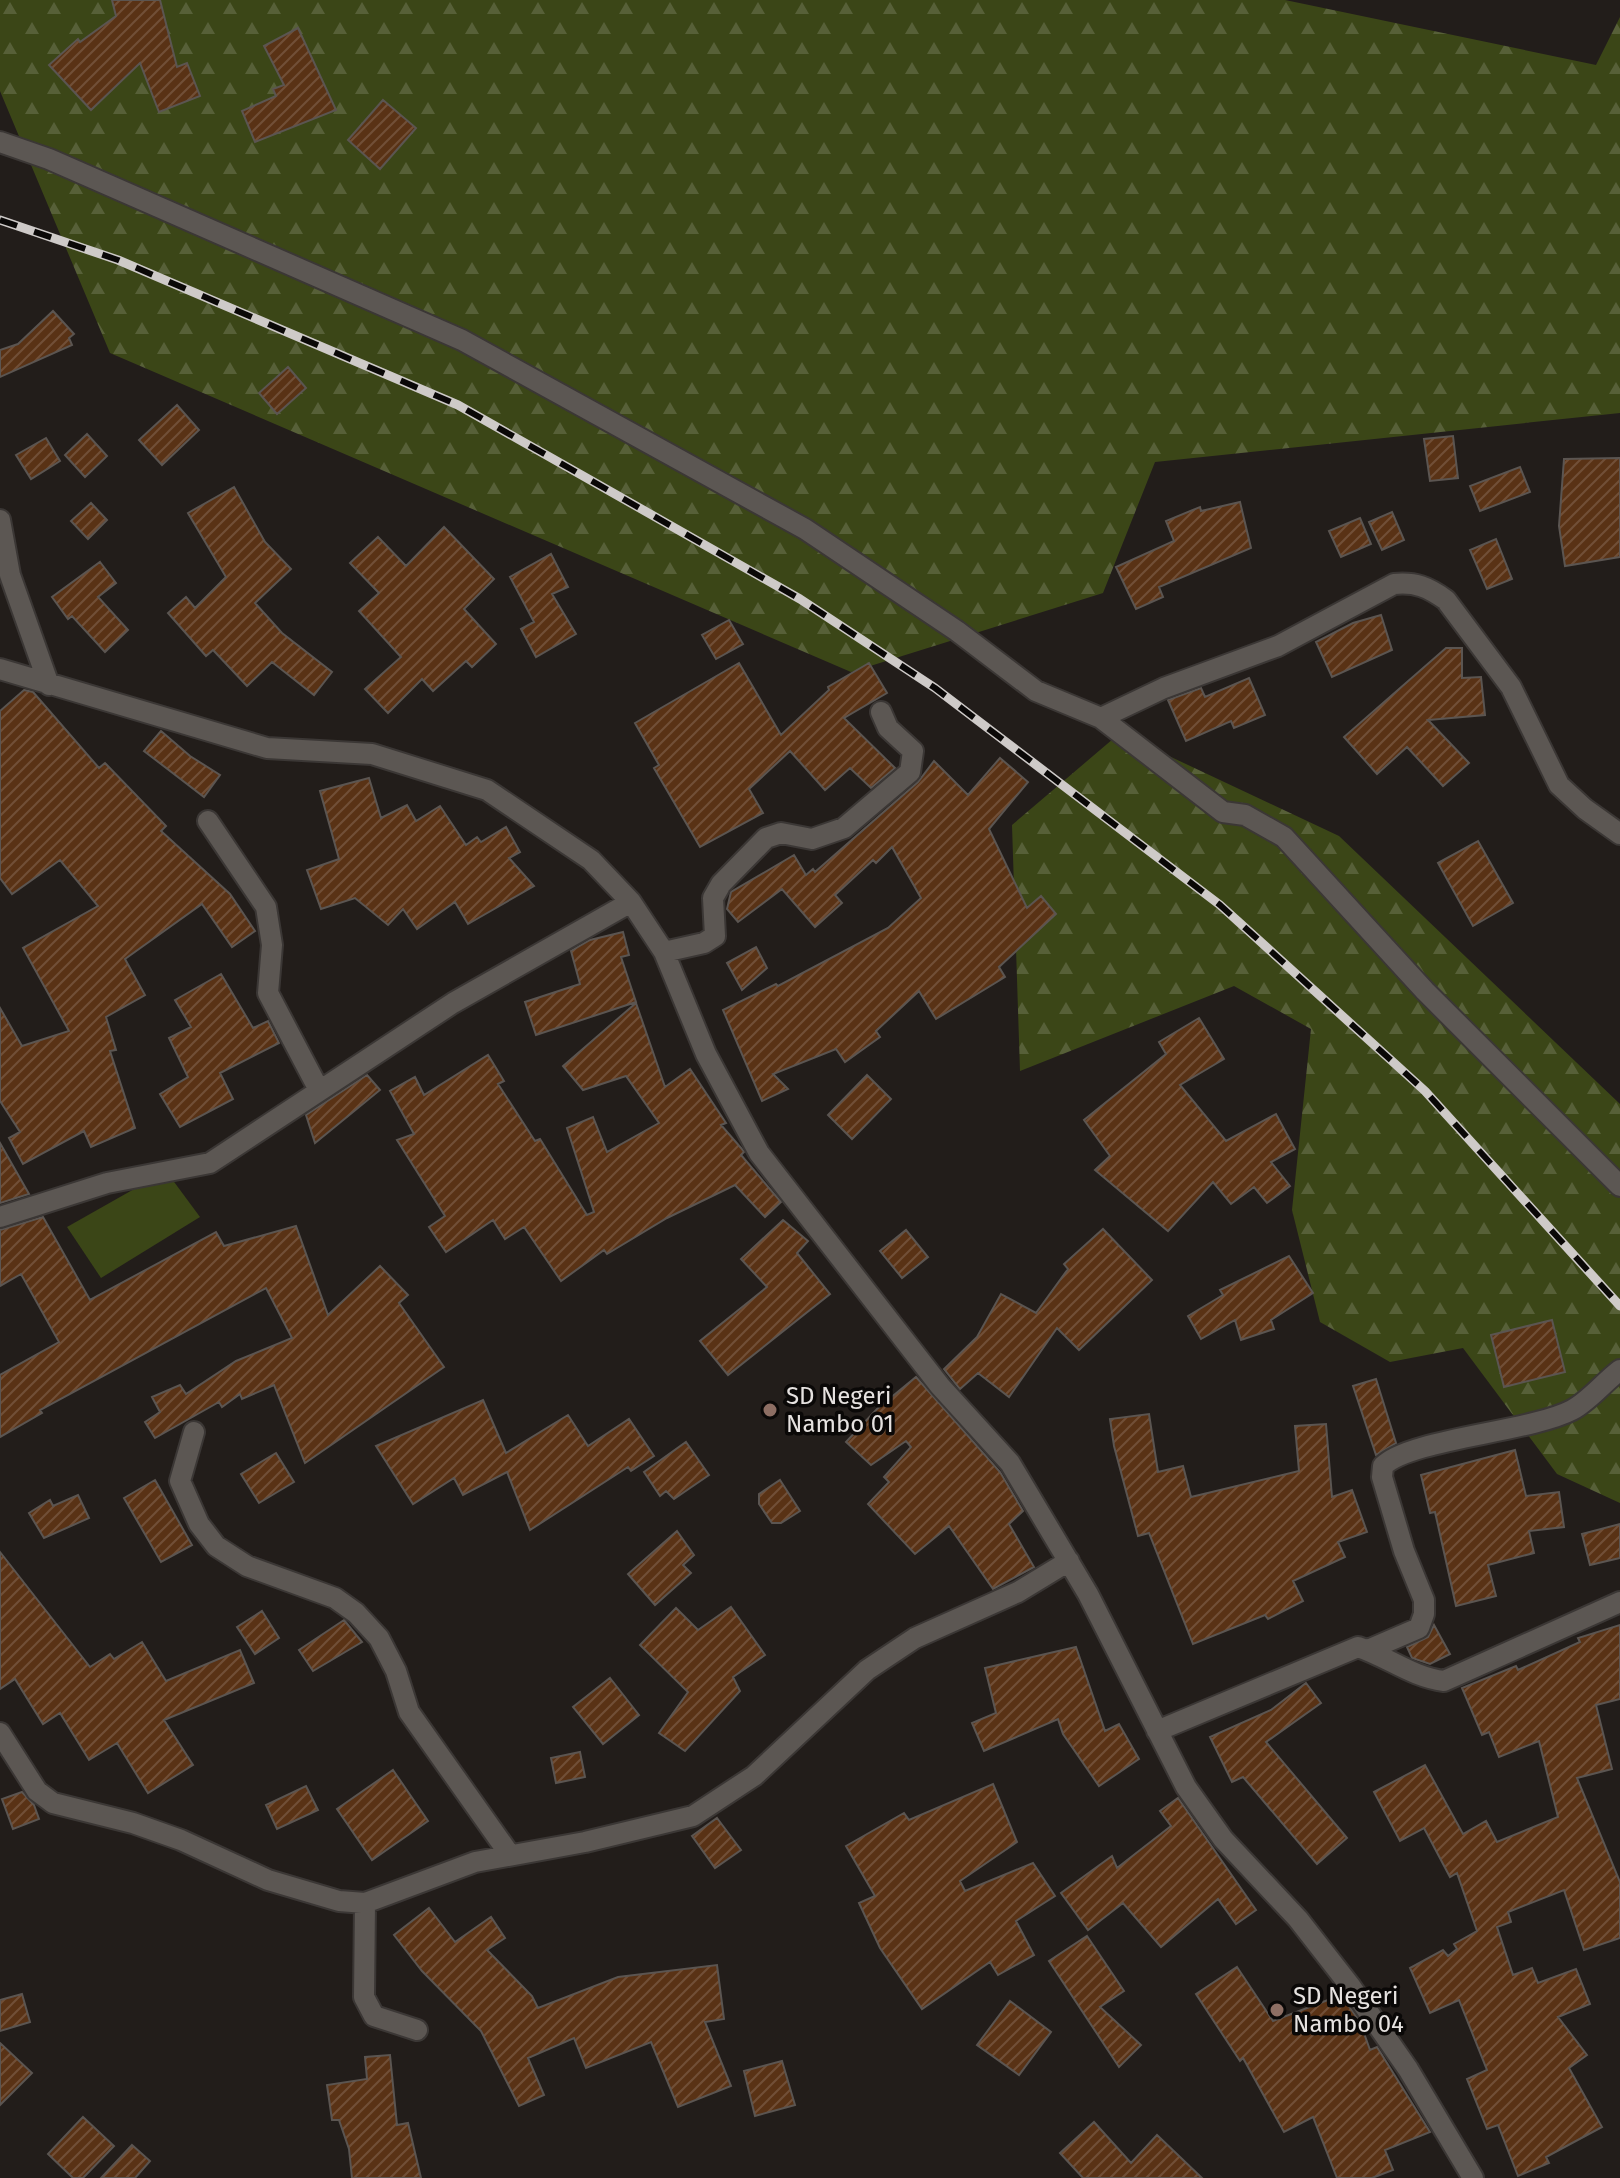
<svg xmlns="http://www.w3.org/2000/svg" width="1620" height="2178" viewBox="0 0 1620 2178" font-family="'Fira Sans',sans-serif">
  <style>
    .forest { fill: url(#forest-firs) }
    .garden { fill: #3b4617 }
    .building { fill: url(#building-hatch); stroke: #5b5551; stroke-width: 2 }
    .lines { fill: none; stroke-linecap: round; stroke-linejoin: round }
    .minor-casing { stroke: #3b3735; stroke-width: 24 }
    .minor { stroke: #5c5753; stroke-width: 20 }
    .rail-casing { stroke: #cecac8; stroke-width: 9 }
    .rail { stroke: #0a0807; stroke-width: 6; stroke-dasharray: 18; stroke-linecap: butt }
    .education-dot { fill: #8d6e63; stroke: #0a0807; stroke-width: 3 }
    .labels { text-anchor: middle; stroke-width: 7; stroke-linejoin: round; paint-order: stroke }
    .poi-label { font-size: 24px; fill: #e6e2e0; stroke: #0a0807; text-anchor: start }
  </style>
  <defs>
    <pattern id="forest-firs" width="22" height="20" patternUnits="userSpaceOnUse" patternTransform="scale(2)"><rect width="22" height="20" fill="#3b4617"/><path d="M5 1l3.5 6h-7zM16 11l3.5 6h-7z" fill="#576038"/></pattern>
    <pattern id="building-hatch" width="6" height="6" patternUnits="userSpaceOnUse" patternTransform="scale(2)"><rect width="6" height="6" fill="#593215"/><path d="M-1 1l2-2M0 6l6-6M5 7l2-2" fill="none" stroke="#714f37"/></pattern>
  </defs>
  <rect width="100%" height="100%" fill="#221d1a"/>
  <path class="forest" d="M0 0H1285L1596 65 1620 17V413L1155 462 1103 593 851 672 110 353 0 91Z
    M1120 733 1339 836 1620 1104V1503L1557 1474 1463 1348 1390 1362 1320 1322 1292 1210 1311 1029 1234 986 1020 1071 1012 825Z"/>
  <path class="garden" d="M166 1171 200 1217 101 1278 67 1227Z"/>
  <path class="building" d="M112 0H160L177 67 187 63 200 96 159 112 140 63 91 110 49 65 78 39 80 42 116 16Z
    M298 28 336 110 255 142 242 111 276 96 273 89 284 85 264 46Z
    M383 100 416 128 380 169 348 140Z
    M53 311 74 334 69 338 72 345 0 377V350L18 344Z
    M288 367 306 388 277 414 259 393Z
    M177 405 199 430 162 465 139 440Z
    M87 434 107 456 85 477 65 455Z
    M1453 436 1458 478 1430 481 1424 439Z
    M46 438 60 461 31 479 16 455Z
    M1620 458V557L1565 566 1559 526 1564 459Z
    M1520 467 1530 492 1480 511 1470 486Z
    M234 487 265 542 291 569 255 603 282 633 332 672 314 695 272 662 247 686 213 650 206 656 168 613 186 597 195 608 226 577 188 513Z
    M1240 502 1251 548 1159 587 1163 597 1136 609 1116 567 1174 541 1166 521 1200 507 1201 511Z
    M91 503 107 520 88 539 71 521Z
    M1392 512 1404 540 1382 550 1369 522Z
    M1360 518 1371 544 1341 557 1329 531Z
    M444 527 494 579 464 609 496 644 472 667 466 661 433 691 422 679 388 713 365 689 401 657 359 611 379 593 350 563 378 537 406 566Z
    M1496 539 1512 579 1487 589 1470 550Z
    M551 554 568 587 552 594 576 634 536 657 521 629 534 622 510 577Z
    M100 562 116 583 98 597 128 630 105 652 72 616 68 619 52 597Z
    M1381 615 1392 650 1332 677 1316 642 1353 623Z
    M729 620 743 644 716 659 702 635Z
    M1446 648H1462V678L1481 677 1485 715 1428 720 1469 763 1443 786 1407 747 1377 774 1344 737Z
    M739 663 781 735 829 690 828 687 869 663 887 693 844 718 895 768 871 788 850 768 825 790 790 751 749 789 763 813 700 847 654 768 659 765 635 723Z
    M1249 678 1265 715 1234 728 1231 721 1186 741 1168 700 1201 688 1205 697Z
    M24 690 33 692 99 768 105 763 166 826 161 831 230 894 255 931 232 947 202 904 125 959 145 995 106 1017 116 1050 110 1051 135 1128 91 1147 84 1131 23 1164 9 1138 20 1132 0 1101V1008L22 1046 69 1031 23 948 98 906 60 860 12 894 0 878V711Z
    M161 731 190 756 220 775 204 797 144 751Z
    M1000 758 1028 782 989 829 1027 908 1041 896 1056 914 999 967 1005 977 936 1019 919 991 876 1031 880 1037 845 1062 836 1049 773 1074 788 1089 762 1101 723 1010 776 984 778 986 888 928 921 898 892 847 876 863 873 860 835 895 842 903 815 927 782 889 738 922 727 909 731 892 794 855 806 875 813 869 815 872 918 782 934 761 968 795Z
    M369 778 381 818 407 805 416 821 440 806 466 845 477 837 481 842 506 827 520 852 509 858 534 886 468 924 455 902 417 929 403 909 388 925 355 898 321 909 307 870 339 859 320 791Z
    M1478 841 1513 903 1473 926 1438 863Z
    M623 932 629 955 621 957 636 1002 536 1035 525 1002 580 984 571 951 590 940Z
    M756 947 767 968 742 990 727 963Z
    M221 974 253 1028 268 1021 279 1043 220 1073 233 1099 180 1127 160 1094 188 1077 169 1038 191 1027 175 1000Z
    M636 1003 665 1087 690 1069 726 1123 721 1125 741 1148 744 1152 741 1155 781 1202 765 1217 735 1185 667 1218 607 1254 604 1250 561 1281 524 1227 505 1239 493 1220 446 1252 429 1227 445 1216 397 1140 414 1134 390 1091 415 1077 424 1095 488 1055 504 1081 498 1084 535 1141 540 1139 587 1215 594 1212 567 1128 593 1117 607 1152 659 1123 626 1076 583 1090 563 1066Z
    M1199 1018 1224 1059 1180 1085 1226 1141 1276 1114 1295 1149 1271 1162 1290 1186 1267 1203 1254 1187 1231 1204 1213 1182 1168 1231 1095 1170 1110 1156 1084 1120 1166 1054 1159 1042Z
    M367 1075 380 1090 315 1143 306 1115Z
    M867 1075 891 1099 852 1139 828 1115Z
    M0 1143 29 1194 0 1203Z
    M43 1217 90 1300 216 1232 224 1246 296 1226 328 1315 380 1266 408 1295 399 1303 444 1367 305 1463 274 1385 242 1399 240 1394 222 1407 219 1402 155 1438 145 1422 160 1412 152 1397 180 1385 186 1394 236 1361 292 1338 266 1288 40 1410 42 1413 0 1437V1375L59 1342 21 1274 0 1286V1230Z
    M783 1220 808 1241 797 1253 830 1294 728 1375 700 1341 767 1287 741 1259Z
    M1103 1229 1152 1280 1079 1350 1057 1328 1009 1397 978 1373 960 1389 944 1369 977 1337 1001 1294 1036 1313 1068 1269 1064 1264Z
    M906 1230 928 1257 902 1278 880 1251Z
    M1289 1256 1313 1293 1271 1320 1274 1329 1241 1340 1235 1320 1201 1339 1188 1316 1223 1295 1220 1290Z
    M1552 1320 1565 1372 1504 1387 1491 1335Z
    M916 1377 1000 1472 1023 1511 1009 1524 1034 1567 993 1589 949 1526 915 1554 868 1504 889 1482 884 1477 911 1447 906 1441 871 1465 846 1442 877 1409Z
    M1376 1379 1396 1443 1376 1455 1353 1386Z
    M483 1400 506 1453 568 1415 588 1446 629 1419 654 1456 631 1471 628 1467 530 1530 507 1472 463 1495 454 1478 413 1504 376 1446Z
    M1149 1414 1158 1472 1183 1466 1191 1497 1299 1471 1295 1426 1326 1424 1332 1497 1352 1490 1367 1532 1338 1542 1345 1557 1293 1581 1303 1601 1268 1619 1265 1615 1193 1644 1149 1533 1138 1536 1114 1446 1110 1419Z
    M686 1442 709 1475 674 1499 666 1491 660 1496 644 1472Z
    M1515 1450 1526 1496 1559 1492 1564 1527 1529 1531 1534 1553 1488 1565 1496 1596 1456 1606 1435 1512 1430 1513 1421 1475Z
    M276 1453 294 1482 259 1503 241 1474Z
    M155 1480 192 1545 161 1562 124 1498Z
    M780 1480 800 1511 781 1523H772L759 1504V1494Z
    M78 1495 89 1518 44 1538 29 1513 50 1500 53 1506Z
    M1620 1524V1558L1590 1565 1582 1534Z
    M677 1531 694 1555 683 1565 691 1573 655 1605 628 1574Z
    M0 1552 90 1667 110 1654 114 1659 142 1642 166 1681 240 1650 254 1683 164 1720 193 1765 148 1793 117 1743 89 1760 60 1713 43 1724 15 1679 0 1689Z
    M731 1607 765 1655 733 1677 740 1691 685 1751 659 1733 688 1692 640 1645 676 1608 698 1630Z
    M262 1611 279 1638 255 1654 237 1627Z
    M344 1620 362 1642 313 1671 299 1650Z
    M1434 1625 1450 1654 1430 1664 1412 1658 1407 1647 1428 1637Z
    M1620 1625V1699L1596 1705 1612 1769 1577 1778 1620 1882V1938L1584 1950 1564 1890 1508 1912 1511 1922 1497 1927 1513 1975 1532 1968 1538 1983 1576 1969 1590 2004 1558 2017 1587 2055 1569 2068 1602 2127 1546 2157 1549 2163 1518 2176 1498 2125 1487 2129 1467 2079 1487 2070 1459 2000 1430 2013 1410 1968 1443 1950 1448 1956 1457 1949 1454 1944 1477 1931 1457 1873 1450 1877 1424 1828 1400 1841 1374 1792 1425 1765 1463 1834 1486 1821 1497 1842 1558 1817 1539 1741 1499 1757 1489 1732 1482 1735 1462 1688 1516 1666 1518 1670 1580 1642 1578 1638Z
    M1076 1647 1105 1731 1119 1724 1139 1759 1099 1786 1063 1734 1058 1719 984 1751 972 1723 996 1713 985 1668Z
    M610 1678 639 1715 603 1744 573 1707Z
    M1306 1683 1321 1703 1266 1742 1347 1838 1317 1864 1243 1777 1232 1782 1210 1737 1271 1710Z
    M580 1752 585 1777 556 1783 551 1758Z
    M393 1770 428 1821 372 1860 337 1809Z
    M993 1784 1017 1842 960 1881 965 1891 1033 1863 1055 1896 1016 1921 1034 1955 998 1975 990 1962 922 2009 880 1948 859 1903 875 1896 846 1846 904 1813 909 1820Z
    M306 1786 318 1810 277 1829 266 1805Z
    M22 1792 34 1805 39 1819 13 1829 2 1799Z
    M1178 1798 1256 1910 1236 1924 1218 1899 1161 1947 1123 1903 1088 1930 1061 1893 1112 1856 1117 1868 1171 1826 1160 1811Z
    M717 1818 741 1850 715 1868 692 1836Z
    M429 1908 455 1942 491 1917 505 1938 487 1950 532 1996 538 2008 618 1977 717 1965 724 2019 705 2022 731 2086 678 2107 651 2042 586 2068 574 2038 528 2058 544 2095 519 2106 481 2031 422 1971 394 1935Z
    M1087 1936 1124 1991 1100 2007 1141 2045 1119 2067 1049 1961Z
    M1237 1967 1273 2021 1341 1995 1360 2022 1370 2050 1377 2047 1430 2132 1385 2150 1393 2170 1372 2178H1337L1313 2117 1284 2132 1243 2058 1240 2061 1196 1994Z
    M22 1994 30 2022 0 2031V2000Z
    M1010 2001 1051 2032 1019 2075 977 2045Z
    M0 2043 32 2073 0 2105Z
    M390 2055 397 2125 408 2123 421 2178H352L349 2149 339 2120H332L327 2085 367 2079 365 2057Z
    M782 2061 795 2105 755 2116 744 2071Z
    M83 2117 114 2146 83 2178H73L48 2154Z
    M1094 2122 1131 2163 1157 2135 1202 2178H1083L1060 2153Z
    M132 2145 150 2161 135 2178H101Z"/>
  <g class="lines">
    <defs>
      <path id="minor" d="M0 142 49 159 462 340 805 529 957 631 1036 691 1101 718 1164 688 1278 646 1394 584C1416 582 1428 587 1446 600L1511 687 1559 785 1585 809 1620 834
        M0 520 10 575 49 685
        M0 669 267 748 372 754 487 790 591 860 631 902 664 952 706 1054 759 1153 940 1386 1010 1463 1088 1594 1186 1787 1223 1839 1298 1919 1351 1987 1408 2069 1473 2178
        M1101 718 1223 812 1245 815 1284 837 1425 991 1620 1186
        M208 821 266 907 272 945 268 993 319 1090
        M664 952 704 943 715 936 713 898 721 884 766 838 781 833 812 839 844 828 910 772 913 751 888 728 881 712
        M0 1217 107 1183 210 1163 453 1003 631 902
        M194 1432 180 1481 199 1524 216 1546 247 1566 335 1598 356 1613 379 1638 396 1671 409 1712 510 1855
        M1368 1650 1419 1628 1424 1614V1600L1404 1551 1382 1477 1383 1466C1409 1439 1530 1432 1572 1410 1589 1401 1604 1382 1620 1370
        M1157 1731 1358 1647C1388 1657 1412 1677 1444 1681L1620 1602
        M0 1733 37 1791 53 1803 133 1823 181 1840 268 1880 339 1901 365 1903 475 1862 585 1842 693 1816 754 1776 867 1670 915 1638 1018 1592 1069 1561
        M365 1903 364 1997 374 2016 417 2030"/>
    </defs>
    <use href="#minor" class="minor-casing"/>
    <use href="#minor" class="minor"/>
    <defs>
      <path id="rail" d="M0 220 118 260 458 405 800 599 935 688 1220 905 1425 1091 1620 1306"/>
    </defs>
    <use href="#rail" class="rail-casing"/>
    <use href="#rail" class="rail"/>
  </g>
  <g class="education-dot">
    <circle cx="770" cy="1410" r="8"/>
    <circle cx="1277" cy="2010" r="8"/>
  </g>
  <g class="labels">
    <g class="poi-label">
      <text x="786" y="1404">SD Negeri<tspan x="786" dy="28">Nambo 01</tspan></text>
      <text x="1293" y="2004">SD Negeri<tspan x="1293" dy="28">Nambo 04</tspan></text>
    </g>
  </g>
</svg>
